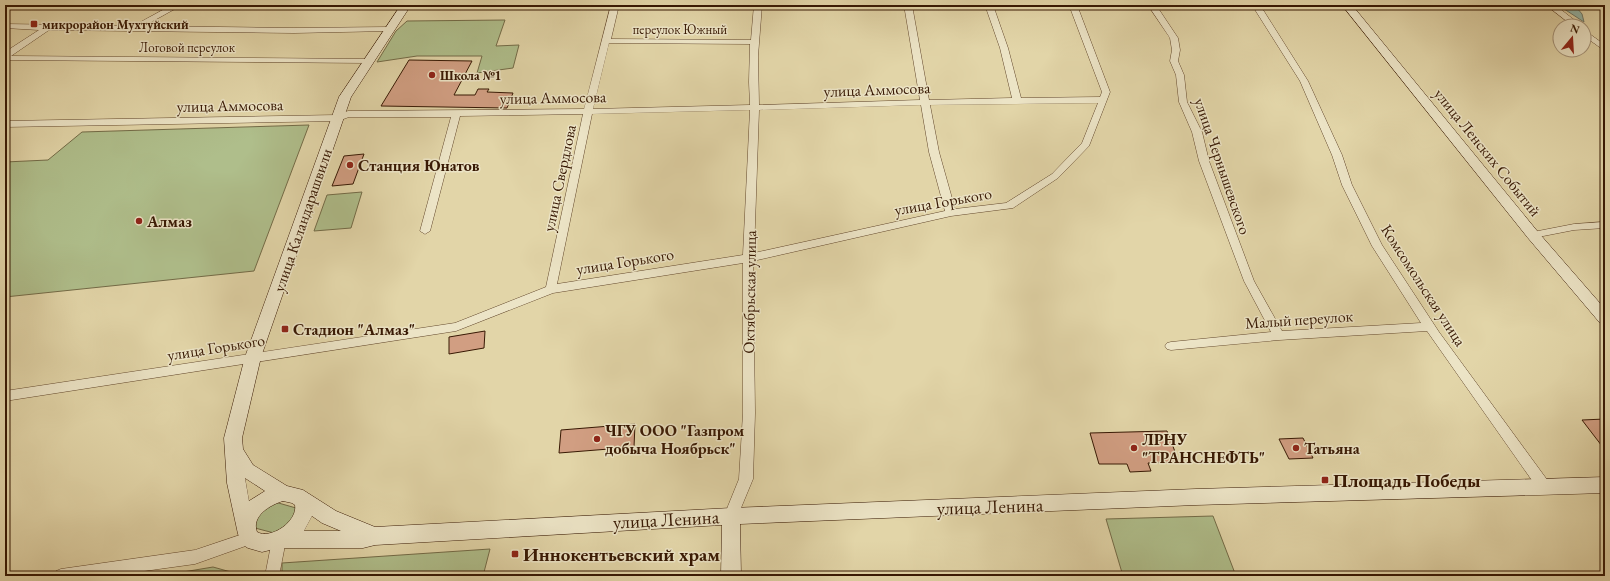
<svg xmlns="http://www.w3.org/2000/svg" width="1610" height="581" viewBox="0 0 1610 581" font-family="'EB Garamond',serif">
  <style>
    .green { fill: #afbe8b; stroke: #736b47 }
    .water { fill: #95b8ab; stroke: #6f7868 }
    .building { fill: #d19e82; stroke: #371803 }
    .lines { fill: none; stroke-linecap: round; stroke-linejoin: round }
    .street-casing { stroke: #62472c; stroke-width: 1 }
    .secondary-casing { stroke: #371803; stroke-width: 1 }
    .street { fill: #ece4c6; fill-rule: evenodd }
    .secondary { fill: #ece4c6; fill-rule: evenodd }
    .poi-dot { fill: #8f2418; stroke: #ece4c6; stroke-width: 1.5 }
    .labels { text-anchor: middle; stroke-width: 3; stroke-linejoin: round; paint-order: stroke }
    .far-poi-label { font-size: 13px; font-weight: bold; fill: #371803; stroke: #ece4c6; text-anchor: start }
    .far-street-label { font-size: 13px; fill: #371803; stroke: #ece4c6 }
    .street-label { font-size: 16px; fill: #371803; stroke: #ece4c6 }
    .poi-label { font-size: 16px; font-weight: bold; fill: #371803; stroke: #ece4c6; text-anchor: start }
    .near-poi-label { font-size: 19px; font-weight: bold; fill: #371803; stroke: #ece4c6; text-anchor: start }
    .near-street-label { font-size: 19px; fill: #371803; stroke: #ece4c6 }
  </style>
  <rect width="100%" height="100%" fill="#e2d5a8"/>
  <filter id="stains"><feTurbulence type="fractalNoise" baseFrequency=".005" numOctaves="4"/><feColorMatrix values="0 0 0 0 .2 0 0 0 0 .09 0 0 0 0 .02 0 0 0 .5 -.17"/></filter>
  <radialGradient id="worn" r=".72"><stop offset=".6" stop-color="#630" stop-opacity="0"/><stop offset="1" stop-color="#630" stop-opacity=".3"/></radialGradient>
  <path class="green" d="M505 20 496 46 519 45 513 68 477 73 482 56H417L377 62 396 31 407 21Z
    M309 125 254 271 5 297V162L48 160 82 132Z
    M362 192 351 228 314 231 327 195Z
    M275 502 296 508 295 520 274 533 255 528V517Z
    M1213 516 1236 576H1123L1106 519Z
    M490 549 483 576H282V563Z
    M213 567 238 574V576H159Z"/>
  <path class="water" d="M1558 5H1586L1588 6 1577 8 1582 14 1584 22Z"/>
  <path class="building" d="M409 60 472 61 454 95H475L478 89H489L487 92 513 93 507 108 381 106Z
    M364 154 353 184 332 186 344 156Z
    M485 331 484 348 449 354V337Z
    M1605 419V450L1582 420Z
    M635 424 634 447 559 453 561 430Z
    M1167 431 1179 462 1148 463 1151 471 1130 472 1127 464H1099L1090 433Z
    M1303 438 1313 458 1289 459 1279 439Z"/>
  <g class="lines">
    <defs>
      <path id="street" d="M172 5H182L144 26 294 28 389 27 393 29 389 31 294 33 49 30 11 56 371 59 372 61 371 63H368L5 60V52L39 30 5 28V24L133 26Z
        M611 5H619L611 39 751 40 754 5H762L758 56 759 105 920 100 904 5H912L929 100 1012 98 1000 48 985 5H993L1008 48 1021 98 1100 97 1102 92 1069 5H1077L1110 92 1089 146 1058 178 1013 208 951 216 753 261 755 413 753 479 736 520 731 522 726 520 724 516 739 479 743 413V263L553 293 456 331 5 401V391L455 323 546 287 583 114 460 116 430 231 425 234 420 231 451 117H349L338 121 5 127V121L337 115 348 111 584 109ZM609 43 750 44 749 82 750 105 593 109ZM1098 103 1082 143 1052 174 1006 203 955 209 939 152 930 105ZM921 105 929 152 945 211 754 253 759 110ZM750 110 743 255 557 284 592 114Z
        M1148 5H1156L1178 38 1180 50 1178 61 1184 75 1187 102 1202 132 1209 161 1254 281 1282 331 1421 323 1372 246 1342 185 1332 155 1300 81 1252 5H1260L1308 81 1342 155 1352 185 1382 245 1439 332 1548 481 1550 485 1548 489 1543 491 1538 489 1427 331 1279 340 1171 350 1167 349 1165 346 1167 343 1171 342 1271 332 1244 281 1199 161 1192 132 1179 102 1176 75 1170 61 1172 50 1170 38Z
        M1546 5H1555L1582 26H1573Z
        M1584 30 1605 45V51L1584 36Z
        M1605 222V228L1574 230 1533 238 1528 235 1533 232 1574 224Z
        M249 532 254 533 256 538 254 543 195 564 108 576H54L56 571 61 569 195 550Z
        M279 534 284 535 286 540 279 576H265L272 540 274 535Z"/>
      <path id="secondary" d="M401 5H411L351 97 261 357 242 438 243 449 253 465 287 486 303 490 336 511 375 527 731 508 1196 489 1605 477V493L1196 505 740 524 741 576H721L722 525 375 545 363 548H278L262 552 248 548 243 545 238 534 227 483 224 438 245 357 339 97ZM245 478 265 491 249 501ZM283 501 292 503 295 505C298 521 271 540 257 532 251 516 270 505 283 501ZM312 516 322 523 341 531H304Z
        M1342 5H1352L1538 232 1605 309V325L1600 323 1528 238Z"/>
    </defs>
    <use href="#street" class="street-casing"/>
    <use href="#secondary" class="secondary-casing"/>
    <use href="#street" class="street"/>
    <use href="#secondary" class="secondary"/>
  </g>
  <g class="poi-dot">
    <rect x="30" y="20" width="8" height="8" rx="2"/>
    <circle cx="432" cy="75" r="4"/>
    <circle cx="350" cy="165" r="4"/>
    <circle cx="139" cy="221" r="4"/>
    <rect x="281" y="325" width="8" height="8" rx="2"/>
    <circle cx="597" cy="439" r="4"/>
    <circle cx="1134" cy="448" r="4"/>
    <circle cx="1296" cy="448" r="4"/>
    <rect x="1321" y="476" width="8" height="8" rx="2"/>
    <rect x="511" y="550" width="8" height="8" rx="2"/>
  </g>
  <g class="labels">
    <g class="far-poi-label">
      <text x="42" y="29">микрорайон Мухтуйский</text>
      <text x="440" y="80">Школа №1</text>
    </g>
    <g class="far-street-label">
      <text x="680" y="34">переулок Южный</text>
      <text x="187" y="52">Логовой переулок</text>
    </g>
    <g class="street-label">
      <text transform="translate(877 89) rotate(-2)" y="6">улица Аммосова</text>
      <text transform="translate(553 97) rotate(-1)" y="6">улица Аммосова</text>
      <text transform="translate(230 105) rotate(-1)" y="6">улица Аммосова</text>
      <text transform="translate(1488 152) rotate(51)" y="6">улица Ленских Событий</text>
      <text transform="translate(1223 166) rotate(71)" y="6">улица Чернышевского</text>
      <text transform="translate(559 178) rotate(-78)" y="6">улица Свердлова</text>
      <text transform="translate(943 201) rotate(-10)" y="6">улица Горького</text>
      <text transform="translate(302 220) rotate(-71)" y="6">улица Каландарашвили</text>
      <text transform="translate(625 261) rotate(-9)" y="6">улица Горького</text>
      <text transform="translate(1424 285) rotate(57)" y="6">Комсомольская улица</text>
      <text transform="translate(749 292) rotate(-89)" y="6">Октябрьская улица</text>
      <text transform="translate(1299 319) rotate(-4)" y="6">Малый переулок</text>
      <text transform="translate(216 347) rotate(-9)" y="6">улица Горького</text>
    </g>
    <g class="poi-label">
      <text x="358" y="171">Станция Юнатов</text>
      <text x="147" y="227">Алмаз</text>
      <text x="293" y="335">Стадион "Алмаз"</text>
      <text x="605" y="436">ЧГУ ООО "Газпром<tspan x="605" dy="18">добыча Ноябрьск"</tspan></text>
      <text x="1142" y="445">ЛРНУ<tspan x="1142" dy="18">"ТРАНСНЕФТЬ"</tspan></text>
      <text x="1304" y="454">Татьяна</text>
    </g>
    <g class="near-poi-label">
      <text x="1333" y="487">Площадь Победы</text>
      <text x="523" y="561">Иннокентьевский храм</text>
    </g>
    <g class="near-street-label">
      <text transform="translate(990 506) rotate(-2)" y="7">улица Ленина</text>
      <text transform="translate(666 519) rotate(-3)" y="7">улица Ленина</text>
    </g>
  </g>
  <rect width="1610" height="581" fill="none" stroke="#e2d5a8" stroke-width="20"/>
  <rect x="6" y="6" width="1598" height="569" fill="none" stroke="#371803" stroke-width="2"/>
  <rect x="10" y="10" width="1590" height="561" fill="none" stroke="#371803"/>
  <g transform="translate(1572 38) rotate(18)"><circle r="19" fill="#ece4c6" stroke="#a49278"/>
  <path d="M0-3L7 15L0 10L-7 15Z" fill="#8f2418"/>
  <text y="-6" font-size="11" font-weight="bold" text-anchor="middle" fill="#371803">N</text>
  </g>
  <rect width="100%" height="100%" filter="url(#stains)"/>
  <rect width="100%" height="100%" fill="url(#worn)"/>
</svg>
